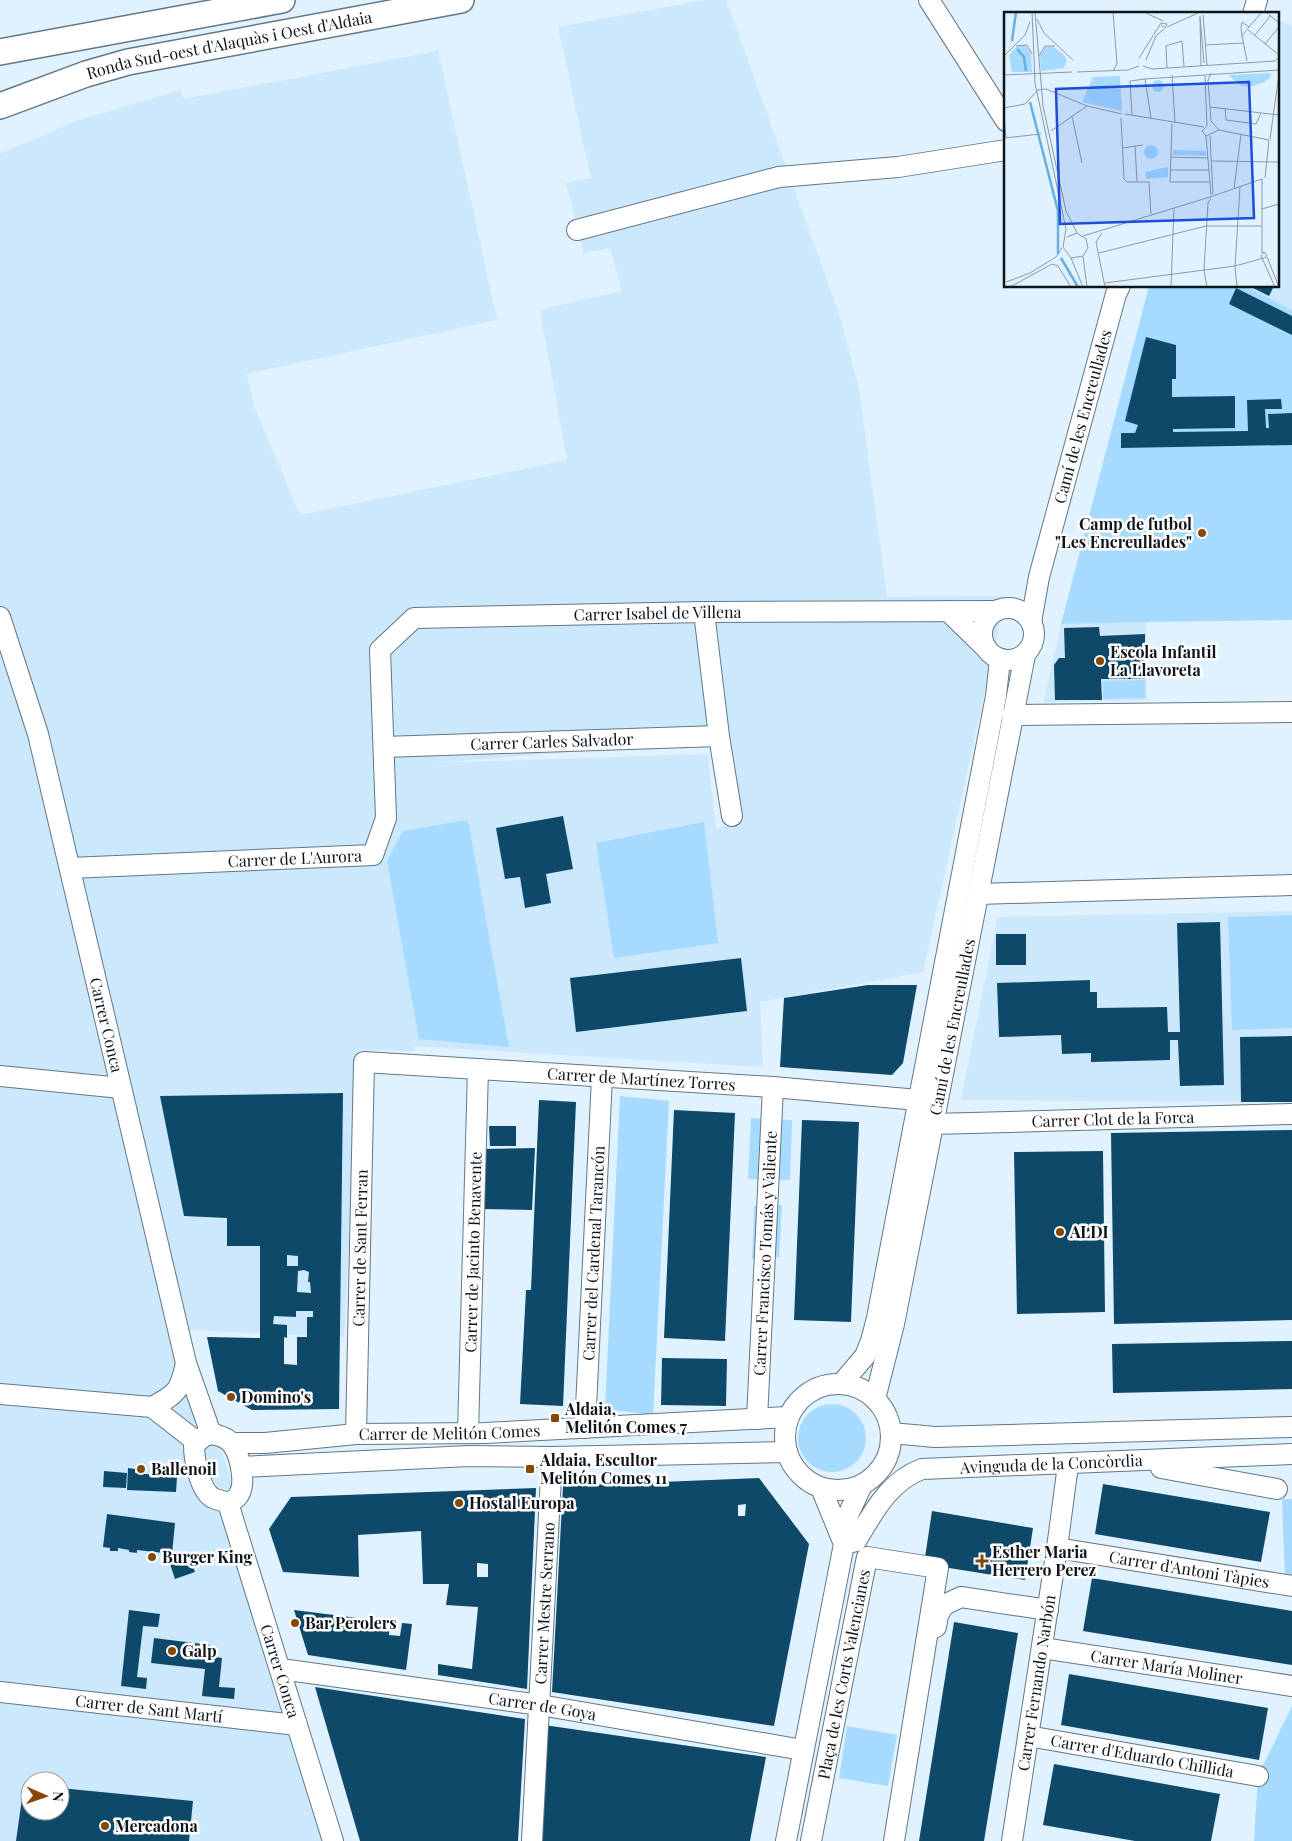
<svg xmlns="http://www.w3.org/2000/svg" width="1292" height="1841" viewBox="0 0 1292 1841" font-family="'Playfair Display',serif">
  <style>
    .built { fill: #cbe8fd; fill-rule: evenodd }
    .green { fill: #a6daff }
    .building { fill: #0f496a; fill-rule: evenodd }
    .lines { fill: none; stroke-linecap: round; stroke-linejoin: round }
    .minor-casing { stroke: #637785; stroke-width: 22 }
    .major-casing { stroke: #637785; stroke-width: 28 }
    .minor { stroke: #fff; stroke-width: 20 }
    .major { stroke: #fff; stroke-width: 25 }
    .poi-dot { fill: #854805; stroke: #fff; stroke-width: 2 }
    .labels { text-anchor: middle; stroke-width: 5; stroke-linejoin: round; paint-order: stroke }
    .street-label { font-size: 16px; fill: #0e151b; stroke: #fff }
    .poi-label { font-size: 16px; font-weight: bold; fill: #0e151b; stroke: #fff; text-anchor: start }
    .inset-river { fill: none; stroke: #68afdf; stroke-width: 2.5 }
    .inset-road { fill: none; stroke: #8c9aa4; stroke-width: 1 }
    .view { fill: #1d4ed8; fill-opacity: 0.15; stroke: #1d4ed8; stroke-width: 2.5 }
    .inset-edge { fill: none; stroke: #0e151b; stroke-width: 2.5 }
  </style>
  <rect width="100%" height="100%" fill="#e0f2ff"/>
  <path class="built" d="M705 0H726L839 314 859 389 887 597 1006 596 923 972 760 1002 763 1067 414 1046 415 1051 359 1050 344 1337 187 1330 335 1841H0V154L77 121 181 90 183 99 438 51 497 320 246 374 255 409 300 515 567 460 540 310 622 291 610 248 584 253 566 183 591 178 558 27ZM725 740 739 822 716 829 708 754 431 763ZM30 1781H60V1811H30Z
    M1278 20 1292 26V310L1245 286H1278Z
    M1146 622 1147 700 1044 702 1061 624Z
    M1292 911V1102L961 1100 998 917Z"/>
  <path class="green" d="M1149 286H1245L1292 310V620L1146 622 1061 624Z
    M1145 680V698L1103 699V681Z
    M468 820 509 1047 419 1039 387 861 403 831Z
    M704 822 718 943 614 958 596 843Z
    M1292 915V1028L1232 1030 1228 917Z
    M620 1096 669 1101 653 1415 605 1409Z
    M751 1118 792 1120 790 1180 748 1179Z
    M782 1205 779 1257 752 1259 754 1206Z
    M798 1438a34 34 0 1 1 68 0a34 34 0 1 1-68 0Z
    M1282 1499H1292V1579L1285 1580Z
    M1292 1706V1841H1254L1258 1776Z
    M847 1726 897 1735 888 1786 839 1778Z"/>
  <path class="building" d="M1249 286H1274L1269 296Z
    M1236 288 1292 316V335L1229 304Z
    M1146 337 1176 345V379H1172V397L1235 396V428L1173 429V432L1248 431 1247 400 1281 399 1282 409H1265L1266 428H1269L1268 414 1292 413V445L1121 448V433H1135L1138 425 1125 421Z
    M1099 627 1100 636 1145 634V679H1101L1102 700H1055L1054 665 1059 658H1065L1064 628Z
    M563 816 573 869 546 874 551 903 525 908 520 877 505 879 496 828Z
    M1220 922 1224 1085 1180 1086 1178 1040H1170V1060L1091 1062V1053L1062 1054 1061 1035 999 1037 997 983 1090 980V992H1097V1008L1167 1007 1168 1032H1180L1177 923Z
    M996 934H1026V965H996Z
    M741 958 747 1011 576 1032 570 978Z
    M868 985H917L903 1063 892 1075 780 1067 784 998Z
    M1292 1036V1102H1241L1240 1037Z
    M343 1093 339 1409 252 1410 218 1391 207 1337 260 1338V1246H227V1218L184 1216 160 1096ZM287 1255 298 1256V1266H287ZM304 1270 309 1272 308 1282H310L311 1293 297 1292 298 1271ZM296 1311H313V1317H307V1337H297V1365L284 1364V1337L287 1338V1325L273 1324 274 1316 296 1317Z
    M539 1100 576 1102 563 1406 520 1404 526 1290H531Z
    M674 1110 735 1113 725 1341 664 1338Z
    M802 1120 859 1122 851 1322 794 1320Z
    M489 1126H516V1146H490Z
    M1292 1130V1320L1114 1324 1111 1133Z
    M535 1148 532 1210 481 1209 482 1149Z
    M1103 1151 1105 1312 1017 1314 1014 1152Z
    M1292 1341V1389L1113 1393 1112 1344Z
    M662 1358 727 1359 726 1406 661 1405Z
    M128 1468 135 1469V1473L177 1477 176 1492 127 1490Z
    M104 1471 127 1473 126 1488 103 1487Z
    M759 1478 809 1544 774 1726 552 1692 563 1486ZM746 1504 745 1516H738V1505Z
    M1103 1484 1270 1512 1261 1562 1095 1534Z
    M536 1488 527 1689 438 1675V1664L472 1669 478 1607 446 1605 449 1584H423L421 1531 358 1535 359 1577 283 1572 269 1529 291 1497ZM477 1563 488 1564V1577H477Z
    M932 1511 1033 1528 1025 1580 924 1564Z
    M107 1514 175 1523 172 1554 137 1550V1553L129 1552V1550L118 1548V1551H110V1548L103 1547Z
    M190 1557 195 1572 175 1579 170 1564Z
    M1092 1578 1292 1611V1665L1083 1631Z
    M129 1610 160 1614 158 1627 143 1626 137 1677 147 1678 146 1689 121 1686Z
    M294 1610 390 1622 389 1635 400 1636 402 1623 412 1624 406 1670 308 1655Z
    M954 1622 1018 1633 984 1841H919Z
    M154 1638 210 1645 209 1656 222 1658 219 1687 235 1688 234 1699 202 1696 205 1669 151 1663Z
    M1069 1674 1268 1708 1259 1760 1061 1725Z
    M315 1687 525 1719 518 1841H360Z
    M544 1725 766 1757 750 1841H540Z
    M1054 1764 1220 1794 1211 1841H1135L1043 1825Z
    M24 1784 30 1785V1811H60V1788L193 1801 189 1841H16Z"/>
  <g class="lines">
    <defs>
      <g id="minor">
        <path d="M929 0 1006 121"/>
        <path d="M1253 14 1257 0"/>
        <path d="M577 230 779 177 898 167 1006 150"/>
        <circle cx="1008" cy="634" r="26"/>
        <path d="M948 611 987 649"/>
        <path d="M704 612 719 736 732 816"/>
        <path id="s1" d="M0 617 38 734 186 1363 211 1434"/>
        <path id="s2" d="M1031 622 1039 577 1116 294 1120 286"/>
        <path d="M1012 715 1292 712"/>
        <path id="s3" d="M384 747 719 736"/>
        <path id="s4" d="M70 868 373 855 386 818 380 650 414 618 704 612 996 611"/>
        <path d="M978 894 1292 885"/>
        <path d="M0 1076 121 1088"/>
        <path id="s5" d="M933 1124 1292 1114"/>
        <path d="M842 1383 865 1356 871 1341 877 1318 996 696 1000 659"/>
        <circle cx="838" cy="1437" r="53"/>
        <path d="M0 1394 152 1407 197 1442"/>
        <path id="s6" d="M875 1399 894 1324 1025 655"/>
        <path d="M152 1407C177 1394 180 1391 186 1363"/>
        <path id="s7" d="M757 1419 773 1087"/>
        <path id="s8" d="M585 1428 602 1077"/>
        <path id="s9" d="M468 1433 478 1069"/>
        <path d="M891 1433 935 1437 1292 1427"/>
        <path d="M211 1434C218 1435 227 1437 232 1444 240 1455 247 1484 238 1496 236 1499 232 1501 228 1503 224 1501 217 1500 213 1498 200 1491 194 1459 194 1445L203 1437Z"/>
        <path id="s10" d="M356 1434 364 1062 773 1087 918 1100"/>
        <path id="s11" d="M231 1443H265L356 1434 485 1433 788 1417"/>
        <path d="M241 1467 469 1456 552 1457 787 1452"/>
        <path d="M1161 1468 1277 1489"/>
        <path id="s12" d="M862 1485 848 1515 844 1544 856 1541C873 1513 889 1481 922 1469L1292 1454"/>
        <path id="s13" d="M228 1503 333 1841"/>
        <path id="s14" d="M1057 1548 1292 1586"/>
        <path d="M936 1627 938 1615 944 1605 961 1597 1048 1610"/>
        <path id="s15" d="M1042 1648 1292 1686"/>
        <path id="s16" d="M281 1669 540 1705 803 1750"/>
        <path id="s17" d="M0 1692 297 1725"/>
        <path id="s18" d="M1028 1736 1258 1776"/>
        <path id="s19" d="M532 1841 552 1457"/>
        <path d="M786 1841 844 1544 821 1488"/>
        <path id="s20" d="M811 1841 867 1557 938 1568 894 1841"/>
        <path id="s21" d="M1012 1841 1057 1548 1068 1465"/>
      </g>
      <g id="major">
        <path d="M0 52 282 0"/>
        <path id="s22" d="M0 106 86 74 128 62 461 0"/>
      </g>
    </defs>
    <use href="#minor" class="minor-casing"/>
    <use href="#major" class="major-casing"/>
    <use href="#minor" class="minor"/>
    <use href="#major" class="major"/>
  </g>
  <g class="poi-dot">
    <circle cx="1202" cy="533" r="5"/>
    <circle cx="1100" cy="661" r="5"/>
    <circle cx="1060" cy="1232" r="5"/>
    <circle cx="231" cy="1397" r="5"/>
    <rect x="550" y="1413" width="10" height="10" rx="2.5"/>
    <circle cx="141" cy="1469" r="5"/>
    <rect x="525" y="1464" width="10" height="10" rx="2.5"/>
    <circle cx="459" cy="1503" r="5"/>
    <circle cx="152" cy="1557" r="5"/>
    <path d="M979.5 1553.5h5v5h5v5h-5v5h-5v-5h-5v-5h5z"/>
    <circle cx="295" cy="1623" r="5"/>
    <circle cx="172" cy="1651" r="5"/>
    <circle cx="105" cy="1826" r="5"/>
  </g>
  <g class="labels">
    <g class="street-label">
      <text dy="6" stroke="none"><textPath href="#s22" startOffset="238">Ronda Sud-oest d'Alaquàs i Oest d'Aldaia</textPath></text>
      <text dy="6" stroke="none"><textPath href="#s2" startOffset="212">Camí de les Encreullades</textPath></text>
      <text dy="6" stroke="none"><textPath href="#s4" startOffset="801">Carrer Isabel de Villena</textPath></text>
      <text dy="6" stroke="none"><textPath href="#s3" startOffset="168">Carrer Carles Salvador</textPath></text>
      <text dy="6" stroke="none"><textPath href="#s4" startOffset="225">Carrer de L'Aurora</textPath></text>
      <text dy="6" stroke="none"><textPath href="#s1" startOffset="422">Carrer Conca</textPath></text>
      <text dy="6" stroke="none"><textPath href="#s6" startOffset="380">Camí de les Encreullades</textPath></text>
      <text dy="6" stroke="none"><textPath href="#s10" startOffset="650">Carrer de Martínez Torres</textPath></text>
      <text dy="6" stroke="none"><textPath href="#s5" startOffset="180">Carrer Clot de la Forca</textPath></text>
      <text dy="6" stroke="none"><textPath href="#s10" startOffset="186">Carrer de Sant Ferran</textPath></text>
      <text dy="6" stroke="none"><textPath href="#s9" startOffset="181">Carrer de Jacinto Benavente</textPath></text>
      <text dy="6" stroke="none"><textPath href="#s8" startOffset="175">Carrer del Cardenal Tarancón</textPath></text>
      <text dy="6" stroke="none"><textPath href="#s7" startOffset="166">Carrer Francisco Tomás y Valiente</textPath></text>
      <text dy="6" stroke="none"><textPath href="#s11" startOffset="219">Carrer de Melitón Comes</textPath></text>
      <text dy="6" stroke="none"><textPath href="#s12" startOffset="304">Avinguda de la Concòrdia</textPath></text>
      <text dy="6" stroke="none"><textPath href="#s14" startOffset="134">Carrer d'Antoni Tàpies</textPath></text>
      <text dy="6" stroke="none"><textPath href="#s19" startOffset="238">Carrer Mestre Serrano</textPath></text>
      <text dy="6" stroke="none"><textPath href="#s15" startOffset="126">Carrer María Moliner</textPath></text>
      <text dy="6" stroke="none"><textPath href="#s13" startOffset="176">Carrer Conca</textPath></text>
      <text dy="6" stroke="none"><textPath href="#s20" startOffset="170">Plaça de les Corts Valencianes</textPath></text>
      <text dy="6" stroke="none"><textPath href="#s21" startOffset="160">Carrer Fernando Narbón</textPath></text>
      <text dy="6" stroke="none"><textPath href="#s16" startOffset="264">Carrer de Goya</textPath></text>
      <text dy="6" stroke="none"><textPath href="#s17" startOffset="150">Carrer de Sant Martí</textPath></text>
      <text dy="6" stroke="none"><textPath href="#s18" startOffset="116">Carrer d'Eduardo Chillida</textPath></text>
    </g>
    <g class="poi-label">
      <text x="1192" y="530" text-anchor="end">Camp de futbol<tspan x="1192" dy="18">"Les Encreullades"</tspan></text>
      <text x="1110" y="658">Escola Infantil<tspan x="1110" dy="18">La Llavoreta</tspan></text>
      <text x="1070" y="1238">ALDI</text>
      <text x="241" y="1403">Domino's</text>
      <text x="565" y="1415">Aldaia,<tspan x="565" dy="18">Melitón Comes 7</tspan></text>
      <text x="540" y="1466">Aldaia, Escultor<tspan x="540" dy="18">Melitón Comes 11</tspan></text>
      <text x="151" y="1475">Ballenoil</text>
      <text x="469" y="1509">Hostal Europa</text>
      <text x="992" y="1558">Esther Maria<tspan x="992" dy="18">Herrero Perez</tspan></text>
      <text x="162" y="1563">Burger King</text>
      <text x="305" y="1629">Bar Perolers</text>
      <text x="182" y="1657">Galp</text>
      <text x="115" y="1832">Mercadona</text>
    </g>
  </g>
  <g transform="translate(1004 12)">
    <rect width="275" height="275" fill="#e0f2ff"/>
    <path d="M21 33 27 41 28 60H8L5 43 13 34ZM42 34 50 35 60 43 63 48 60 56 37 59 36 42ZM266 61 267 65 260 70 249 74H238L224 63ZM116 64 118 99 78 90 89 65ZM148 74a6 6 0 1 1 12 0a6 6 0 1 1-12 0ZM140 140a7 7 0 1 1 14 0a7 7 0 1 1-14 0ZM169 138 202 139V144L169 143ZM164 155V165L142 167 141 160Z" fill="#a6daff"/>
    <path class="inset-river" d="M8 29 12 0M13 37 20 45 22 59M26 90 54 199V242M57 246 74 275"/>
    <path class="inset-road" d="M28 0 31 71 62 217 59 235 67 246 79 244 84 236 82 227 73 221 63 225M31 0 39 94 62 199 73 221M109 0 113 52 109 59M140 0 159 9M262 0 275 11M199 3 203 53M196 4 197 54M196 5 200 51M33 7 40 21 69 48M238 10 245 15 238 24 237 16ZM163 15 194 1M245 15 258 0M244 18 275 43M251 23 266 4M238 24 243 49M261 32 275 15M201 33 239 31M12 34 23 33 28 42M0 44 21 23 26 10M35 44 41 34H51M135 46 157 11 163 12 161 16 157 13M142 48 152 24 160 17M139 54 148 57 271 49 275 45M163 56 162 34 178 29 180 55M73 60 124 58 135 54M207 61 204 68 207 109 215 118M0 63 68 60M168 63 171 110M201 64 203 114M141 67 275 58M206 95 275 103M0 96 21 92 34 78 42 77 83 94 118 102M221 96 222 108 252 112 257 101M121 102 200 115M128 103 126 69 141 67 147 106M68 104 78 151M0 105 2 126M117 106 120 167 123 170H145L147 202M168 112 166 170H206M203 114 198 119 202 124 207 183M47 119 83 94M202 124 215 118 265 128M206 124 209 182M0 126 37 122M266 127 275 62M131 134 133 169M118 136 139 133M167 145 204 146M207 149 275 150M167 158H205M261 166 265 128M258 167V241M230 177 237 122M206 185 258 167M258 197 275 192M98 221 92 230 101 275M79 224 206 185M95 241 202 214H257M79 244 83 275M263 245 275 275M67 246 79 275M260 246 263 244 260 240 257 244 271 275M2 270 26 261 52 245 58 236M101 271 231 254 260 246M6 275 48 252 54 254 67 275M167 275 170 196M203 275 200 258 204 191 207 186M233 275 231 255 236 175"/>
    <path class="view" d="M245 70 250 206 56 212 52 77Z"/>
    <rect width="275" height="275" class="inset-edge"/>
  </g>
  <g transform="translate(45 1796) rotate(92)"><circle r="24" fill="#ffffff" stroke="#9fa1a4"/>
  <path d="M0-4L9 19L0 12L-9 19Z" fill="#854805"/>
  <text y="-8" font-size="14" font-weight="bold" text-anchor="middle" fill="#0e151b">N</text>
  </g>
</svg>
